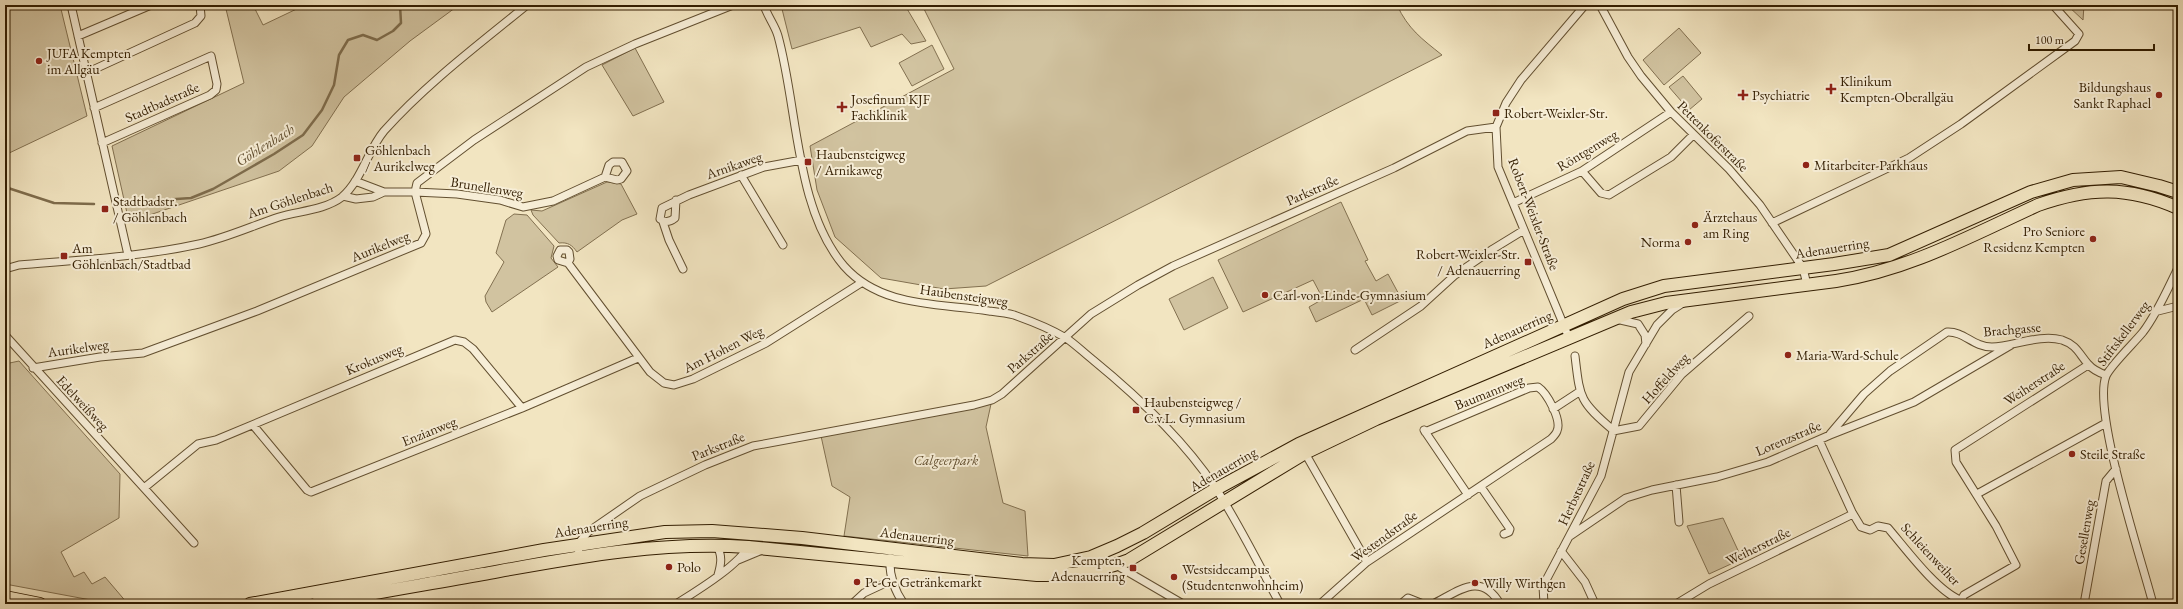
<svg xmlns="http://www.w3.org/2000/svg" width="2183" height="609" viewBox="0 0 2183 609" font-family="'EB Garamond',serif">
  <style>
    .green { fill: #d1c3a0; stroke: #827050 }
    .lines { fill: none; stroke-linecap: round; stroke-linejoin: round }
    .stream { stroke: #7e6c4c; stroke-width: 2.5 }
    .street-casing { stroke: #624f30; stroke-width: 9 }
    .primary-casing { stroke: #321d00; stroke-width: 14 }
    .street { stroke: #f7eed7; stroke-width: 7 }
    .primary { stroke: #f2e5c1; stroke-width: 12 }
    .poi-dot { fill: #8f2418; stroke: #f7eed7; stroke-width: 1.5 }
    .labels { text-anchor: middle; stroke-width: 4; stroke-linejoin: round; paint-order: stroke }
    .poi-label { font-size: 14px; fill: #321d00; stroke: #f7eed7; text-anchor: start }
    .street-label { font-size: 14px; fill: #321d00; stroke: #f7eed7 }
    .park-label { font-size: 14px; font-style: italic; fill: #624f30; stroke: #f7eed7 }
    .water-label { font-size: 15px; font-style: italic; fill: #5e4b2c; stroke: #f7eed7 }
  </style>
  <rect width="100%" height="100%" fill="#f2e5c1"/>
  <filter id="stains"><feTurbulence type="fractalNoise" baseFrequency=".005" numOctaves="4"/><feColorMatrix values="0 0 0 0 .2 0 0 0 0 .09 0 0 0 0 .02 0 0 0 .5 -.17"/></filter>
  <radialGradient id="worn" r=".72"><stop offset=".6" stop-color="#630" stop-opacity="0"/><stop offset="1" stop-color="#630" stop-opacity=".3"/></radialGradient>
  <path class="green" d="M5 5H60L87 116 5 155Z
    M225 5H253L263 25 305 5H459L410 41 344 97 312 146 279 171 129 222 112 146 244 83Z
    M781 5H909L906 7 926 41 911 44 902 34 871 47 860 27 792 49Z
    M922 5H1397C1408 29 1422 39 1442 55L986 286 944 289 881 278 835 237 817 190 810 146 954 69Z
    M2067 5H2084L2083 20Z
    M1679 28 1701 53 1664 85 1643 60Z
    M932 45 944 69 912 86 899 63Z
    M635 48 664 102 633 116 602 65Z
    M1683 76 1702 99 1689 110 1669 87Z
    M607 182 621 184 637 214 622 220 577 252C572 245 568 242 559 243L533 215 531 210 542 211Z
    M1341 202 1368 260 1365 261 1376 281 1388 274 1402 300 1372 315 1364 299 1316 322 1309 307 1323 299 1313 280 1243 312 1218 260Z
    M514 214 527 215 554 246 551 258 558 267 492 312 486 302 485 296 504 262 496 253 506 220Z
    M1213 277 1228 308 1184 330 1169 299Z
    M19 361 120 474 119 518 61 552 74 577 84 572 92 584 105 577 128 604 107 603 5 584V364Z
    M991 404 986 427 1003 503 1025 511 1028 556 844 536 850 497 832 486 821 436Z
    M1723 518 1742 559 1709 574 1687 526Z"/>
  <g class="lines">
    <path class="stream" d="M5 187 54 203 94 204
      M132 202 191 198 213 189 274 154 303 135 322 110 334 85 339 55 348 40 363 35 377 40 393 31 401 23 400 5"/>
    <defs>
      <path id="street" d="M71 5 128 255
        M764 5C767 16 775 25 778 36 798 108 795 209 844 266 881 308 939 303 989 311 997 312 1006 313 1014 315 1031 321 1051 329 1066 338 1075 344 1084 353 1093 360 1137 396 1183 439 1215 487 1239 524 1259 565 1280 604
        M1600 5 1628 57 1641 76 1671 112 1729 169 1760 205 1803 268 1807 285
        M78 36 151 5
        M86 73 195 23 201 16 200 5
        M94 108 211 56 217 84 216 90 210 95 102 143
        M1582 171 1601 193 1609 195 1671 157 1693 135
        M741 175 783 245
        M355 181 384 192
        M343 196 356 199 373 197 384 192H415L457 194 500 200 523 207 553 201 605 177 617 180 621 179 627 171 622 162H613L609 165 605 177
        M676 200 675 218C670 222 665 223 660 219L662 208 689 195 764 167 802 160
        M1513 203 1582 171 1671 112
        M663 222 669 240 683 269
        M1772 223 1909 158 1961 124 2075 41 2079 34 2053 5
        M568 263 570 259 569 252 567 250H560L557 256 558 260 568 263 650 372 664 383 674 385 693 379 766 343 861 283
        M5 269 19 265C79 260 140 257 199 244 226 238 252 226 279 217 299 211 325 210 342 197 361 181 368 150 384 131 426 84 478 45 527 5
        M2158 311 2178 306
        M1616 319 1638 324 1645 335 1646 344
        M5 335 194 543
        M1569 338 1498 167 1496 127 1506 103 1521 80 1585 5
        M1355 350 1421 306 1455 275 1493 249 1524 230
        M1575 356C1580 398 1579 401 1613 430
        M33 368 100 357 143 353 257 311 421 243 426 234 415 192 417 183 474 140 586 67 635 44 733 5
        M1553 409 1579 392
        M253 425 307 490 311 492 522 408 638 358
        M1424 430 1468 495
        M1613 431 1639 426 1682 374 1749 316
        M1830 434 1864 394 1890 371 1947 332C1964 331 1973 347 1992 347 2014 346 2040 334 2062 340 2077 345 2079 354 2088 364 2093 370 2100 373 2106 375
        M1819 440 1852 512 1861 527 1870 530 1878 526 1888 528C1906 549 1936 590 1960 600
        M1305 453 1367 562
        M1676 485 1679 522
        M1481 487 1510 529 1509 532 1504 534
        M144 488 198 444 216 440 455 340 464 342 473 349 522 408
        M1977 494 2106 423
        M1570 536 1626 498 1652 490 1717 477 1768 462 1830 435 1914 402 2011 345
        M716 545C723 555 721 564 718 575
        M1561 551 1585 582 1595 604
        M579 556 578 544 588 532 640 496 705 465 753 446 974 405 992 400 1002 394 1091 314 1138 285 1173 266 1394 168 1467 131 1496 127
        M890 558C889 575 894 590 904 604
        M738 560 762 550
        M1116 565 1183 604
        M676 604C695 592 740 565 749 545
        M852 604 864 593 892 580
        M1320 604 1367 562 1551 439C1553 437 1556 434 1557 431 1562 420 1547 393 1538 387L1529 388 1425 432
        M1401 604 1408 598 1423 604
        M1433 604C1459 591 1481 571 1500 604
        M1544 604 1543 586 1601 476 1629 372 1657 325 1672 310 1683 303
        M1676 604 1709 584 1853 514
        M1959 604 1964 595 2016 565 1996 526 1956 462 1955 450 2088 365
        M2084 604 2106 481 2116 469
        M2153 604C2142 561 2092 411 2106 376 2110 366 2135 342 2143 332 2158 312 2167 290 2178 268"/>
      <path id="primary" d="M5 597 40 604
        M250 604 544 550 665 532 712 531 802 538 1022 564 1054 565 1091 557 1117 546 1143 533 1216 489 1299 444 1623 299 1664 286 1834 264 1889 255 2031 192 2073 180 2121 177 2159 186 2178 192
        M316 604C372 593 428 584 483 574 572 558 658 541 748 547L1037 575C1070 576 1098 572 1129 560L1305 453 1376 419 1631 312 1666 303 1836 281C1909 270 1972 235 2038 205 2089 187 2128 186 2178 208"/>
    </defs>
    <use href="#street" class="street-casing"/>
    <use href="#primary" class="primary-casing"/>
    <use href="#street" class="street"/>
    <use href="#primary" class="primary"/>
  </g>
  <g class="poi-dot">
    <circle cx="39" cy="61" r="4"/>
    <path d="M1829 83h4v4h4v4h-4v4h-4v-4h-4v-4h4z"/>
    <path d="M1741 89h4v4h4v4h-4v4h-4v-4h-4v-4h4z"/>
    <circle cx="2159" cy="95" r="4"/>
    <path d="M840 101h4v4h4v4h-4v4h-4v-4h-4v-4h4z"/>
    <rect x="1492" y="109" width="8" height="8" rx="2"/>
    <rect x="353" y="154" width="8" height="8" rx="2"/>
    <rect x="804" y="158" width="8" height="8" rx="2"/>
    <circle cx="1806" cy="165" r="4"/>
    <rect x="101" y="205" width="8" height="8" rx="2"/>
    <circle cx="1695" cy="225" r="4"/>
    <circle cx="2093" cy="239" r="4"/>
    <circle cx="1688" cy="242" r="4"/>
    <rect x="60" y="252" width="8" height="8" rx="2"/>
    <rect x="1524" y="258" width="8" height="8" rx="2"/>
    <circle cx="1265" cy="295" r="4"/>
    <circle cx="1788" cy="355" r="4"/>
    <rect x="1132" y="406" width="8" height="8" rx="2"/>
    <circle cx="2072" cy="454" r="4"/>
    <circle cx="669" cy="567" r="4"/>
    <rect x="1129" y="564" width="8" height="8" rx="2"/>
    <circle cx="1174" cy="577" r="4"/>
    <circle cx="857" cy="582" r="4"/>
    <circle cx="1475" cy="583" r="4"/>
  </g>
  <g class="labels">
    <g class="poi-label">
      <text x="47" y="58">JUFA Kempten<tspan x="47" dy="16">im Allgäu</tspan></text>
      <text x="1840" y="86">Klinikum<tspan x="1840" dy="16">Kempten-Oberallgäu</tspan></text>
      <text x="2151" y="92" text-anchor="end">Bildungshaus<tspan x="2151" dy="16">Sankt Raphael</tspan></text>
      <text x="1752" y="100">Psychiatrie</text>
      <text x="851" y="104">Josefinum KJF<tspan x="851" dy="16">Fachklinik</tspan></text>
      <text x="1504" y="118">Robert-Weixler-Str.</text>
      <text x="365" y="155">Göhlenbach<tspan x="365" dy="16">/ Aurikelweg</tspan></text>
      <text x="816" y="159">Haubensteigweg<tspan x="816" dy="16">/ Arnikaweg</tspan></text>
      <text x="1814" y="170">Mitarbeiter-Parkhaus</text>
      <text x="113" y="206">Stadtbadstr.<tspan x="113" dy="16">/ Göhlenbach</tspan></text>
      <text x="1703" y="222">Ärztehaus<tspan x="1703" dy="16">am Ring</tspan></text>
      <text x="2085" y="236" text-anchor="end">Pro Seniore<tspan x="2085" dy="16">Residenz Kempten</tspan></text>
      <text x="1680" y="247" text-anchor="end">Norma</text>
      <text x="72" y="253">Am<tspan x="72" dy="16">Göhlenbach/Stadtbad</tspan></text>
      <text x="1520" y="259" text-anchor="end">Robert-Weixler-Str.<tspan x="1520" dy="16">/ Adenauerring</tspan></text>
      <text x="1273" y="300">Carl-von-Linde-Gymnasium</text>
      <text x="1796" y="360">Maria-Ward-Schule</text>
      <text x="1144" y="407">Haubensteigweg /<tspan x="1144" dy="16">C.v.L. Gymnasium</tspan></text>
      <text x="2080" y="459">Steile Straße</text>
      <text x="1125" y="565" text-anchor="end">Kempten,<tspan x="1125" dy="16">Adenauerring</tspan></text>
      <text x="677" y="572">Polo</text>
      <text x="1182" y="574">Westsidecampus<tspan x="1182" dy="16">(Studentenwohnheim)</tspan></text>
      <text x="865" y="587">Pe-Ge Getränkemarkt</text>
      <text x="1483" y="588">Willy Wirthgen</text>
    </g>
    <g class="street-label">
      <text transform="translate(162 102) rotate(-24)" y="5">Stadtbadstraße</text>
      <text transform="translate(1713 136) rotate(45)" y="5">Pettenkoferstraße</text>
      <text transform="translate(1587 150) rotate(-31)" y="5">Röntgenweg</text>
      <text transform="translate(734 165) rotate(-19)" y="5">Arnikaweg</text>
      <text transform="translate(487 187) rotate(9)" y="5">Brunellenweg</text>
      <text transform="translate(1312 190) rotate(-24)" y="5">Parkstraße</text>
      <text transform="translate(290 200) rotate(-18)" y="5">Am Göhlenbach</text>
      <text transform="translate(1534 214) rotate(69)" y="5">Robert-Weixler-Straße</text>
      <text transform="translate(380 246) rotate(-22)" y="5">Aurikelweg</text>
      <text transform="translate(1832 248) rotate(-9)" y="5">Adenauerring</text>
      <text transform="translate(964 295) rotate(8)" y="5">Haubensteigweg</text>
      <text transform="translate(1517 329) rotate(-24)" y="5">Adenauerring</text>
      <text transform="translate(2012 329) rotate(-5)" y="5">Brachgasse</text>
      <text transform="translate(2123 333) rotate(-53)" y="5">Stiftskellerweg</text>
      <text transform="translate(78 348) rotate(-8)" y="5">Aurikelweg</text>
      <text transform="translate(723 349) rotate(-27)" y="5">Am Hohen Weg</text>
      <text transform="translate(1030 352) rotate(-41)" y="5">Parkstraße</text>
      <text transform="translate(374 359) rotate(-23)" y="5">Krokusweg</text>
      <text transform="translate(1665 378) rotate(-48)" y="5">Hoffeldweg</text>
      <text transform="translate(2034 383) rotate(-33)" y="5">Weiherstraße</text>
      <text transform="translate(1489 392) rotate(-22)" y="5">Baumannweg</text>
      <text transform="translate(83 403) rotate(47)" y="5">Edelweißweg</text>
      <text transform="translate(429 431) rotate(-22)" y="5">Enzianweg</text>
      <text transform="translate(1788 438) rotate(-23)" y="5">Lorenzstraße</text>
      <text transform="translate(718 446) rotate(-22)" y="5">Parkstraße</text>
      <text transform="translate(1223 469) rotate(-30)" y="5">Adenauerring</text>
      <text transform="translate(1576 493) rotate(-65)" y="5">Herbststraße</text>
      <text transform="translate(591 527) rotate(-9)" y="5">Adenauerring</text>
      <text transform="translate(2084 532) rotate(-80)" y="5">Gesellenweg</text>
      <text transform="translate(917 536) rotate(7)" y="5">Adenauerring</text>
      <text transform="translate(1384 536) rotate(-36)" y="5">Westendstraße</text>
      <text transform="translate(1758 546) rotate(-26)" y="5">Weiherstraße</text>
      <text transform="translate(1931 554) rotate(47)" y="5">Schleienweiher</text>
    </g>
    <g class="park-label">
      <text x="946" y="465">Calgeerpark</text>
    </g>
    <g class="water-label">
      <text transform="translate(265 145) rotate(-32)" y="5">Göhlenbach</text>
    </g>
  </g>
  <rect width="2183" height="609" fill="none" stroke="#f2e5c1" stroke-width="20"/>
  <rect x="6" y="6" width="2171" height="597" fill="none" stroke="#321d00" stroke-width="2"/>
  <rect x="10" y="10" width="2163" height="589" fill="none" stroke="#321d00"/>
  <path d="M2029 44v6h125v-6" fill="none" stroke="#321d00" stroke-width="2"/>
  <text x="2035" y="44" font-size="12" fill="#321d00" stroke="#f7eed7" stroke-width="3" paint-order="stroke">100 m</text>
  <rect width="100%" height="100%" filter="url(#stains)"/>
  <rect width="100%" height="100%" fill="url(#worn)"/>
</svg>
